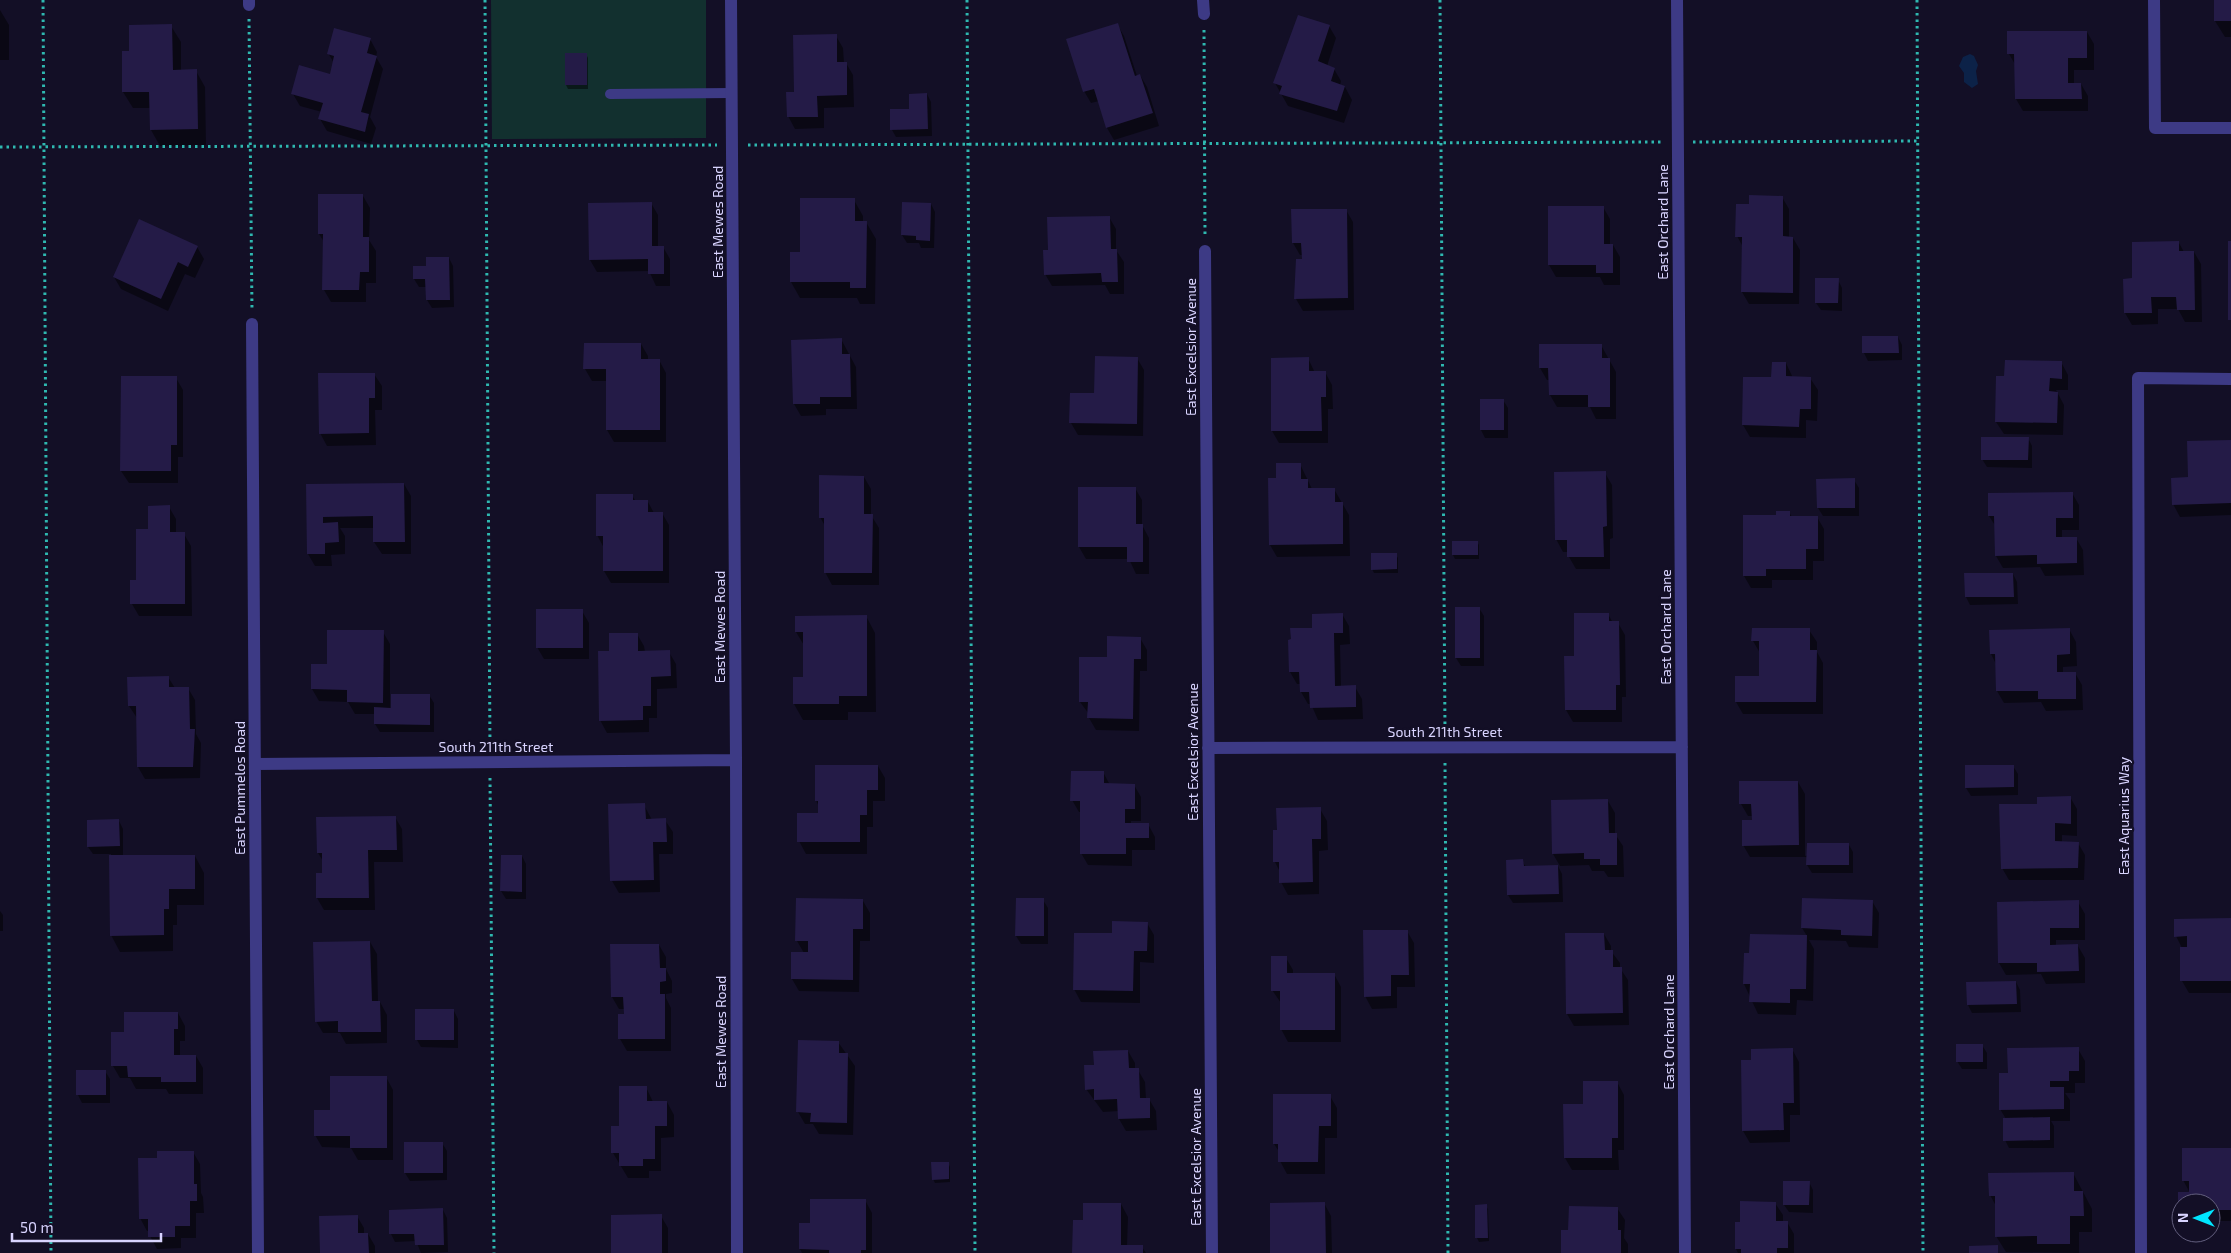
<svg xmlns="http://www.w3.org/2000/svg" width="2231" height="1253" viewBox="0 0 2231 1253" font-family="'Exo 2',sans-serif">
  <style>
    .green { fill: #12302f }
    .water { fill: #0c2248 }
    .shadow { fill: #0007 }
    .building { fill: #241b47 }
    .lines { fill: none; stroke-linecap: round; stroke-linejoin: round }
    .path { stroke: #2fb8b0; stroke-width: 3; stroke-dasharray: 2.5 4; stroke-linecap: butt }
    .lane { stroke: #3d3a85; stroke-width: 10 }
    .street { stroke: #3d3a85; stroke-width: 12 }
    .labels { text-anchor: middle; stroke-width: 4.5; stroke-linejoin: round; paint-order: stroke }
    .street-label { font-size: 14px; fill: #d9d4ff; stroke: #130f26 }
  </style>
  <rect width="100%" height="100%" fill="#130f26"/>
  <path class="green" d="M491 0H706V138L492 139Z"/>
  <path class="water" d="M1970 54 1974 56 1978 65 1976 71 1978 84 1972 88 1964 82V73L1959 66 1963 57Z"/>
  <path class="shadow" d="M2215 0H2231V37H2225L2215 21Z
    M0 10 9 25V60H0Z
    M1117 24 1124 36 1137 76 1140 75 1147 87 1159 126 1114 140 1107 128 1099 101 1091 103 1084 91Z
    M171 26 181 42V71H196L205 87 206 145 160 146 151 130 150 108H133L123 92 130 52Z
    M1329 26 1336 38 1327 66 1334 69 1341 81 1340 86 1345 87 1352 100 1344 123 1288 106 1275 83Z
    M2009 32H2087L2094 44V70H2074V84H2081L2088 96V111H2023L2016 99V66L2009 54Z
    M836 36 843 48 844 63H846L853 75 854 107 824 108V128L795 129 788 116 795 93Z
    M370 39 377 52 376 57 383 69 370 117 376 128 371 144 327 131 320 119 322 112 300 106 293 94 331 75 334 63 328 53Z
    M586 54 588 58V89H568L566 85V55Z
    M927 94 931 102 932 136 896 137 892 130Z
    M320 196H363L370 208 369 240 376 251V283H366V302H331L324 290V242L319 234Z
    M1782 197 1789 209V238H1793L1800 250 1799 304H1749L1742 292 1743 247 1737 236 1750 205Z
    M854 200 863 216V222H866L876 239 875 304H860L857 298H800L791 282 801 254Z
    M651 203 658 215V247H663L670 259V286H656L649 271 597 272 590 260Z
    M903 203 931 204 935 212 934 248H921L919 243H907L902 235Z
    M1603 207 1610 219V245H1613L1620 257V285H1604L1600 277H1556L1549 265Z
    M1346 210 1353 222 1354 310 1303 311 1296 299 1303 255H1300L1293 243Z
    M1109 217 1116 229V250L1124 262V294H1110L1105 285 1052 286 1045 274 1049 251Z
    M2179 243 2184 252H2194L2201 264 2202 322H2185L2178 309H2158V324L2132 325 2125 313 2134 280Z
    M197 247 204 259 195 278 185 274 168 311 121 289 114 277Z
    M449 258 453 266 454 307 432 308 427 300V287H419L414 279 427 267Z
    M1838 280 1842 288V311L1821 310 1816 303Z
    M1898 337 1902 345V360L1868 361 1864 353Z
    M841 339 856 367 857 409H826V415L801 416 794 404 792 341Z
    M641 344 648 356V360H659L666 373V442H614L607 430 608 381H592L585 369Z
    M1601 345 1616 372V419H1596L1590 407H1557L1550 395V380H1547L1540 368Z
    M1137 358 1144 370 1143 436 1078 435 1071 423V394H1096Z
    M1308 358 1315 373 1325 372 1332 385 1333 409H1328V443H1279L1272 431Z
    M2061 362 2068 375V390H2056L2064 405 2063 435 2004 434 1996 422 2006 377Z
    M1786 363 1793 378H1810L1818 390 1817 421 1806 420V438L1750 437 1743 425 1744 378 1772 379Z
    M374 374 382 386V410H375L376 445 327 446 320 433Z
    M176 378 183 390V457H178V483H129L121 471Z
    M1503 400 1508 408V438H1485L1481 430Z
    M2028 438 2032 446V468L1987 467 1982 459Z
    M2231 441V515L2180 517 2173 504Z
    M1300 464 1312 489H1334L1349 515 1350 556 1277 557 1270 545 1277 479Z
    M1605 473 1612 485 1613 538 1610 539V569H1576L1569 557V552H1563L1556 539Z
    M864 477 871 489V515L879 528V585H832L825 572V526L820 517Z
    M1818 480H1854L1859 488V516H1823L1818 508Z
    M404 484 411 496V554H382L374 542V528H340L345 536V554L331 555 332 566H315L308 554 307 485Z
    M1135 488 1142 500V525L1149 538V574H1136L1129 559H1086L1079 547Z
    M2072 493 2079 505V530H2062V538H2076L2083 550 2084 575 2045 576 2040 567 2003 568 1996 556V527L1989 516V494Z
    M632 495 636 502H648L654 513H662L669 525V583H611L604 571V548L597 535Z
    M169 507 176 519V534H184L191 546 192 616H139L132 604 150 530Z
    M1789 512 1792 517H1817L1824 529V561H1813V580H1772V588H1751L1744 576 1777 516Z
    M1453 542H1477L1479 545V559H1455L1453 555Z
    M1396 555 1398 558V573H1374L1372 569Z
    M2013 574 2017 582 2018 604 1970 605 1966 597Z
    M1479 608 1484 616V666H1461L1456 658Z
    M582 611 589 623V659H544L537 647Z
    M1342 614 1349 626 1350 644 1340 645 1341 687H1355L1362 699 1363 719 1318 720 1311 704H1308L1301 692V684H1297L1290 672 1313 629Z
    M1608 614 1613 623H1618L1625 635 1626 697H1622V722H1573L1566 710V657H1575Z
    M866 616 875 633 876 712H848V720H803L794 704 805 678V647L796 632Z
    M1753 629 1809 630 1817 642V652L1823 663V714H1743L1736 702 1760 678V653L1753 641Z
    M2069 629 2076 642 2077 666 2063 667V673H2075L2082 685 2083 710 2046 711 2041 702 2004 703 1997 691 1996 664 1991 654V631Z
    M383 632 390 644V709L429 695 434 703V732H380L375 724V714H355L348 702 319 701 312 689V665H328Z
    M637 634 644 646 645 652H669L676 664 677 688 657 689V718H649V732L607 733 600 720 611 652Z
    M1140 638 1147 650V671H1140L1139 731 1096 730 1089 718V714L1080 702 1108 659Z
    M168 677 175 688H188L195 700 196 734 201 743 200 778 145 779 138 767 137 718 129 706Z
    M878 766 885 778V801H873V827H867V854H806L799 841 819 815V807L816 800Z
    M2013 766 2018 774V795L1971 796 1966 788Z
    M1103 772 1110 785H1134L1141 797V821H1131V824H1148L1155 837V850H1132V866L1088 865 1081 853V812H1079L1072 800Z
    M1798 782 1805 794V856L1849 845 1853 852V873H1812L1807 865 1808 857H1750L1743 845 1753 821V816H1748L1741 804Z
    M2070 797 2077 809V836L2062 835V843H2078L2085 855 2084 880H2009L2002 868 2039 805Z
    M1608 801 1615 813V834L1623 846 1624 877H1608L1604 871H1592L1589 865 1560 866 1553 854Z
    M644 805 652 820H665L673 832V854H659L660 892 619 893 612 881Z
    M1320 809 1327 821 1328 850 1319 851V894L1288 895 1281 882 1280 872 1275 862 1278 831Z
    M395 817 402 829 403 862H374L375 910H324L317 898 323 874V861L318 853Z
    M119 821 123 829V856H195L204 873V905H177V925H173V951L120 952 111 935V854H93L88 847Z
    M522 856 526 864V899H506L501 891Z
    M1508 861H1522L1526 867 1558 866 1562 874 1563 902 1513 903 1508 895Z
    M1803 899 1872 901 1879 913 1878 948 1849 947 1846 941 1809 940 1814 949 1813 1001 1797 1000 1796 1015 1758 1014 1744 984 1807 936 1802 928Z
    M797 900 863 901 870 913V941H860L859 992 799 991 792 979 804 953 797 941Z
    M1043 900 1048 908V944H1021L1016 936Z
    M2078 902 2085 914V940H2056V946H2078L2085 958V983L2046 984 2041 974 2006 975 1999 963Z
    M0 911 3 915V931H0Z
    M2231 920V993H2189L2182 981V948L2176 936Z
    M1147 923 1154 935V963L1140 962V1003L1081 1002 1074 989 1113 934Z
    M1407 931 1414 943 1415 987H1397V1008L1372 1009 1365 996Z
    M1604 934 1611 946V951L1620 963V968L1628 980 1629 1025 1574 1026 1567 1014Z
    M370 942 377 954 378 1002H380L387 1015V1043L346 1044 340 1033H323L316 1021Z
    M659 945 666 957V969L672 981V993L666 994V998L671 1008V1051H627L620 1039 625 1009H619L612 997Z
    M1286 958 1293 970V974H1334L1341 987V1042H1288L1281 1029V1003L1272 990Z
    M2016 982 2020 990 2021 1012 1972 1013 1968 1005Z
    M454 1011 458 1019V1048L421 1047 417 1040Z
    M178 1013 185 1026V1041H180V1056H196L203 1068V1094H169L166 1089H136L130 1078H120L113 1066Z
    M838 1042 855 1066 853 1135 819 1134 813 1124H805L798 1112Z
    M1982 1045 1987 1053V1069H1962L1957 1061Z
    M1792 1049 1799 1062 1800 1115H1790V1142L1750 1143 1743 1131 1752 1061Z
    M2078 1049 2085 1061V1083H2075V1093H2065L2070 1100V1121H2051L2054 1126V1148H2009L2005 1140 2006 1119 2000 1109 2009 1075Z
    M1128 1051 1135 1063V1070H1138L1145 1082 1146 1099H1149L1156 1111 1157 1130 1126 1131 1119 1119V1111L1103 1112 1086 1089 1095 1066Z
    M105 1071 110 1079V1103H82L78 1095V1072Z
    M386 1077 393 1090V1160H358L351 1148 322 1147 315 1135 331 1111Z
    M1617 1082 1624 1095V1150H1618L1619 1170H1572L1565 1158 1584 1105Z
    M646 1087 653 1102H667L674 1115V1137L661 1138V1171H649V1178H628L613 1153Z
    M1330 1096 1337 1108V1138H1325V1174H1287L1280 1161V1153L1274 1144Z
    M442 1143 447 1151V1180L410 1181 405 1173Z
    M2231 1149V1221H2211V1203H2181V1212L2179 1193H2190L2183 1180Z
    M193 1152 200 1164 201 1193 203 1197 204 1213H196V1238H181V1248L157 1249 150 1236 149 1231H147L140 1218 158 1159Z
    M948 1163 950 1167V1182L935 1183 933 1179Z
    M2073 1173 2092 1209V1232H2079V1253L2006 1252 1996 1236V1206L1990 1195Z
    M1809 1182 1813 1190V1213L1789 1212 1784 1205Z
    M865 1200 872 1213V1253H802L800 1249 811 1224Z
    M1324 1203 1331 1216 1332 1253H1272Z
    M1775 1203 1783 1215V1222H1787L1794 1234V1253H1738L1736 1249 1741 1223Z
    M1121 1204 1128 1217 1127 1246 1142 1247 1146 1253H1073L1084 1221Z
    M1476 1206H1486L1488 1209 1489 1241 1479 1242 1477 1238Z
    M1617 1208 1625 1220 1624 1238 1628 1244V1253H1562L1570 1231Z
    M443 1210 447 1218 448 1252 421 1253 416 1241 395 1242 391 1234Z
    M357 1216 364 1228V1234H368L375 1246V1253H321Z
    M661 1216 668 1228V1253H612Z"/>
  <path class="building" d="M2214 0H2231V21H2214Z
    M1298 15 1330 25 1318 61 1335 68 1331 81 1345 86 1337 111 1279 94 1282 86 1273 83Z
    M1118 23 1135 76 1140 74 1153 113 1106 128 1094 89 1083 92 1066 39Z
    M172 24 173 70 197 69 198 129 150 130 149 92H122V51H129V25Z
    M334 28 371 38 367 53 377 56 361 112 369 114 365 132 318 119 323 103 291 94 299 65 330 74 334 56 327 54Z
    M2007 31H2087V58H2068V83H2081L2082 99H2015L2014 54H2007Z
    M837 34V62H847V95L817 96 818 117H787L786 92H794L793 35Z
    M565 53H587V85H565Z
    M927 93 928 129 890 130V109H909V94Z
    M318 194H363V237H369V272H360L359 290H322L323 234H318Z
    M1749 195 1783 196V236L1793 237V293L1741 292 1742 237H1735L1736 204H1749Z
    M800 198H855V221H867L866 288H850V282H790V252H800Z
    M652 202V246H664V274H648V259L589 260 588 203Z
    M902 202 931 203 930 241 916 240V236L901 235Z
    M1548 206H1604V244H1613V273H1596V265H1548Z
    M1291 209H1347L1348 298 1294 299 1296 259H1302L1301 243H1292Z
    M1110 216 1111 249H1117L1118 282H1102L1101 273 1044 275 1043 250H1048L1047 217Z
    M139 219 198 246 188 267 178 262 161 299 113 277Z
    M2179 241V251H2194L2195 310H2177L2176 297H2151L2152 313H2124L2123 279 2132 278V242Z
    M2228 241H2231V320H2228Z
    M426 257H449L450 300H426L425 279H413V266H426Z
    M1815 278H1839L1838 303H1815Z
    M1862 336H1898L1899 353H1862Z
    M842 338V354H850L851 397H820V404H793L791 340Z
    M584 343H641V359H660V430H606V369H583Z
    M1539 344H1602V358H1610V407H1588V395H1549L1548 368H1539Z
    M1095 356 1138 357 1137 424 1069 423 1070 393H1094Z
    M1309 357V371H1326V397H1321L1322 431H1271V358Z
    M2005 360 2062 361V379L2050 378 2049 391 2058 392 2057 423 1995 422 1996 376H2004Z
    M1772 362H1786V376L1811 377V409H1800L1799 427 1742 425 1743 377H1771Z
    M318 373H375V398H369V433L319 434Z
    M121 376H177V445H171V471H120Z
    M1480 399H1504V430H1480Z
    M1981 437H2029L2028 460H1981Z
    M2231 440V503L2172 505 2171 478 2188 477 2187 441Z
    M1276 463H1301V479H1308V488H1335V502H1343V544L1269 545 1268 478H1276Z
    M1606 471 1607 526 1603 527 1604 557H1567V540H1555L1554 472Z
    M819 475 864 476V514H873L872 573H824V518H819Z
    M1855 478V508H1817L1816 479Z
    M404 483 405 542H373V516L323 517V523L338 522 339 542 325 543V554H307L306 484Z
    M1078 487H1136V524H1143V562H1127V547H1078Z
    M2073 492V518H2056V537H2077V563L2037 564V555L1995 556 1994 516H1988V493Z
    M596 494H633V500H648V512H663V571H603V536H596Z
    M170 505V532H185V604H130V580H136V529H148V506Z
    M1776 511H1790V516H1818V549H1806V569H1766V576H1743V515H1776Z
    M1452 541H1478V555H1452Z
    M1371 553H1397V569L1371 570Z
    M1964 573H2013L2014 597H1965Z
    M1455 607H1480V658H1455Z
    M536 609H583V648H536Z
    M1343 613V633H1334L1335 686 1356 685V707L1310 708 1309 692H1300L1299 672H1289L1288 640 1291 639 1290 628H1312V614Z
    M1574 613H1609V621H1619L1620 685H1616V710H1565L1564 656H1574Z
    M867 615V696H839V704H793V677H803V632H795V616Z
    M1752 628H1810V650H1817L1816 702H1735V676H1759V641H1751Z
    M2070 628V654L2057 655V672H2076V699H2038V691H1996L1995 654H1990L1989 630Z
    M327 630H384L383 703 347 702V690L311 689V664H327Z
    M609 633H638V651L670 650 671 676 651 677V706H643V720L599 721 598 651H609Z
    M1107 636 1141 637V659H1134L1133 719 1087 718 1088 702H1079V657H1107Z
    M169 676V687H189L190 729H195L193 767H137L136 706H128L127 677Z
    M391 694H430V725L374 724V707L391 708Z
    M815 765H878V790H867V815H860V842H797V813H818V801H815Z
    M1965 765H2014V787L1965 788Z
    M1071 771H1104V783L1135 784V809H1125V823H1149V838H1126V854H1080V801H1070Z
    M1739 781H1798L1799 845 1742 846V820H1752L1751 804H1739Z
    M2071 796V824L2055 823V841L2079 842 2078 868 2001 869 1999 804H2037V797Z
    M1608 799 1609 833H1617V865H1600V859H1584V853L1552 854 1551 800Z
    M645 803 646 819 666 818 667 842H653L654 880 610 881 608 804Z
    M1321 807V839H1312L1313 882 1279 883V862H1273V830H1277L1276 808Z
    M396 816 397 850H368L369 898H316V873H322V853H317L316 817Z
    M119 819 120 846 87 847V820Z
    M1807 843H1849V865H1806Z
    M109 855H195V889H169V909H164V935L110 936Z
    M501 855H522V892L500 891Z
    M1523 859 1524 866 1558 865 1559 894 1507 895 1506 860Z
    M796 898 863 899V929H853V980L791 979V952H808V941H795Z
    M1016 898H1044V936H1015Z
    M1802 898 1873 900 1872 936 1841 935V930L1801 928Z
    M2079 900V928H2050V945L2078 944 2079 971 2037 972V963H1998L1997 902Z
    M2231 918V981H2180V947H2187V936L2174 937V919Z
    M1112 921 1148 922 1147 951H1134L1133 991 1073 990 1074 933H1112Z
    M1363 930H1408L1409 975H1391V996L1364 997Z
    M1565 933H1604L1605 950H1613V967H1622L1623 1013 1566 1014Z
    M1750 934 1807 935 1806 989H1790V1003L1749 1002 1750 984H1743L1744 953H1749Z
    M370 941 372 1001H380L381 1032H338V1021L315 1022 313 942Z
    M610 944H659L660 968H666V981L660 982V994H665V1039H618V1014H624L623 997H611Z
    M1271 956H1287V973H1335V1030H1280V991H1271Z
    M2016 981 2017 1004 1967 1005 1966 982Z
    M415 1009H454V1040H415Z
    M124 1012H178V1029H174V1055H196V1082H161V1077H128L127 1066H111V1032H124Z
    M798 1040 839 1041V1053H848L847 1123 810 1122 811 1113 796 1112Z
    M1956 1044H1983V1062H1956Z
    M2079 1047V1071H2069V1081H2050V1087H2064V1109L1999 1110V1073H2008L2007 1048Z
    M1793 1048 1794 1103H1783L1784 1130 1742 1131 1741 1060H1751V1049Z
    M1128 1050 1129 1068H1139L1140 1098H1150V1118L1118 1119 1117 1099 1094 1100V1089L1085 1090 1084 1065H1094L1093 1051Z
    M76 1070H106V1095H76Z
    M330 1076H387V1148H350V1136H314V1110H330Z
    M1583 1081H1618V1138H1612V1158H1564L1563 1104H1583Z
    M619 1086H647V1101H667V1126H655V1159H643V1166H619V1153H611V1126H619Z
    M1273 1094H1331V1126H1319L1318 1162H1278V1144H1273Z
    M2050 1117V1140L2003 1141V1118Z
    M404 1142H443V1173H404Z
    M2182 1148H2231V1210H2211V1203H2181V1210H2178V1192H2189V1181H2182Z
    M157 1151H194V1184H197V1201H190V1226H175V1237H148V1219H139L138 1158H157Z
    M931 1162H949V1179L932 1180Z
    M2074 1172V1191H2083L2084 1216H2070V1244H2037V1236L1995 1237V1196H1989L1988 1173Z
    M1783 1181H1810L1809 1205H1783Z
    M810 1199H866V1250H861V1253H829V1250L799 1249V1223H810Z
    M1740 1201 1776 1202V1221H1788V1248H1777V1253H1741V1249H1735V1222H1740Z
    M1325 1202 1326 1253H1270V1203Z
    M1083 1203H1121V1245H1143V1253H1072L1073 1220H1083Z
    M1487 1204 1488 1238H1475V1205Z
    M1569 1206 1618 1207V1230H1621V1253H1561V1230H1568Z
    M443 1208 444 1245H415L414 1234H389V1210Z
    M662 1214V1253H611V1215Z
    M358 1215V1233H368L369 1253H320L319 1216Z
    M1998 1245V1253H1969V1246Z"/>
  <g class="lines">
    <path class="path" d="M43 0 51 1253
      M485 0 490 747
      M967 0 975 1253
      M1440 0 1445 732
      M1917 0 1923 1253
      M249 19 252 311
      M1204 30 1205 236
      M1693 142 1917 141
      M748 145 1662 142
      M0 147 717 145
      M1445 763 1448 1253
      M490 778 494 1253"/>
    <path class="lane" d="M610 94 732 93"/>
    <path class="street" d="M249 0V5
      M731 0 736 760 737 1253
      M1203 0 1204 14
      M1677 0 1685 1253
      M2154 0 2155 128H2231
      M1205 251 1212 1253
      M252 324 258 1253
      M1208 748 1682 747
      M255 764 736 760
      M2141 1253 2138 378 2231 379"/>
  </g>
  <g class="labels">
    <g class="street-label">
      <text transform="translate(718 222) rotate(-90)" y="5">East Mewes Road</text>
      <text transform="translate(1663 222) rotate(-90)" y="5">East Orchard Lane</text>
      <text transform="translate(1191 347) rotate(-90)" y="5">East Excelsior Avenue</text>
      <text transform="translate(720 627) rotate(-90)" y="5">East Mewes Road</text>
      <text transform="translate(1666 627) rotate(-90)" y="5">East Orchard Lane</text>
      <text x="1445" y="737">South 211th Street</text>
      <text x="496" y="752">South 211th Street</text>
      <text transform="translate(1193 752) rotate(-90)" y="5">East Excelsior Avenue</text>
      <text transform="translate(240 788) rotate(-90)" y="5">East Pummelos Road</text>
      <text transform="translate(2124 816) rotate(-90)" y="5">East Aquarius Way</text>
      <text transform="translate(721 1032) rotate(-90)" y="5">East Mewes Road</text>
      <text transform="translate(1669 1032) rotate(-90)" y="5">East Orchard Lane</text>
      <text transform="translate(1196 1157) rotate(-90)" y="5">East Excelsior Avenue</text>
    </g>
  </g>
  <g transform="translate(2196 1218) rotate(270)"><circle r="24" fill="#130f26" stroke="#625e7d"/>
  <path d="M0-4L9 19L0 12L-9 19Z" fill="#00e5ff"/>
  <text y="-8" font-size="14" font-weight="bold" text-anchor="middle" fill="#d9d4ff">N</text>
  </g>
  <path d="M12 1233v8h149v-8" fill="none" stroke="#d9d4ff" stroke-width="2.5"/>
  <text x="20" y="1233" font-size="15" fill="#d9d4ff" stroke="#130f26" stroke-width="4" paint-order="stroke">50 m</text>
</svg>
